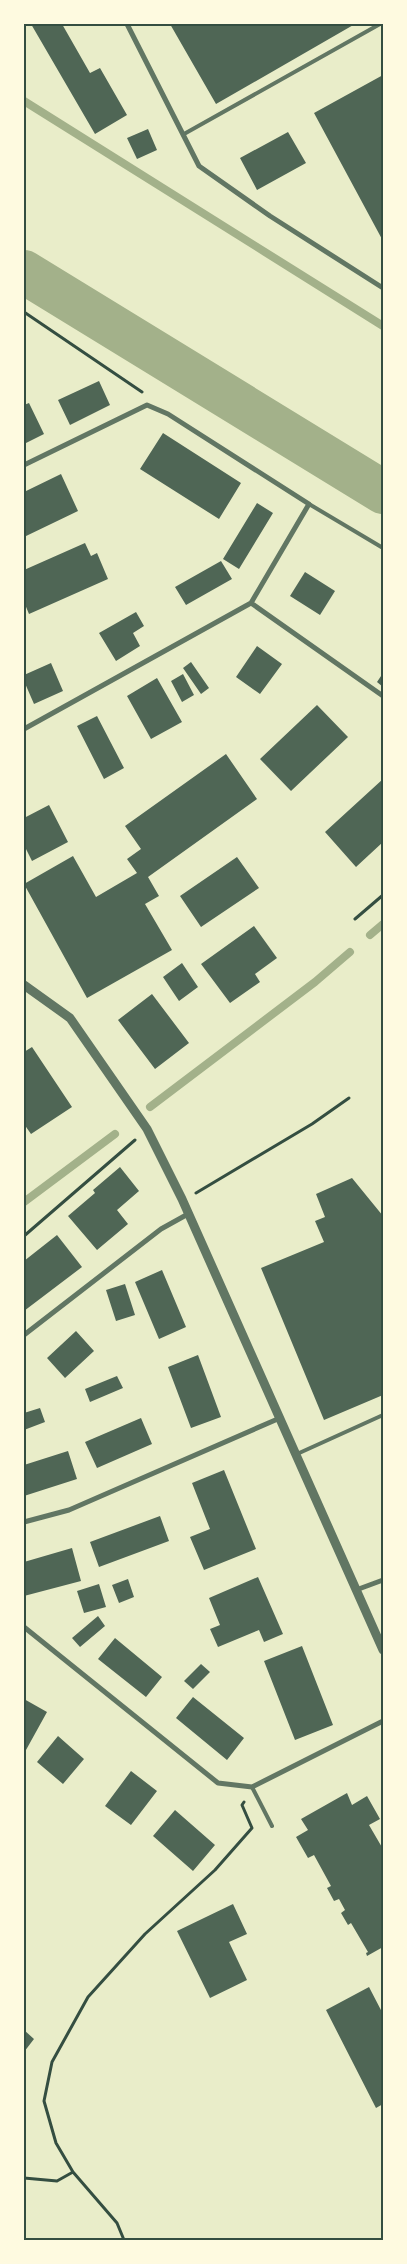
<svg xmlns="http://www.w3.org/2000/svg" width="407" height="2264" viewBox="0 0 407 2264" font-family="'Sofia Sans Condensed',sans-serif">
  <style>
    .lines { fill: none; stroke-linecap: round; stroke-linejoin: round }
    .stream { stroke: #a3b18a; stroke-width: 8 }
    .river { stroke: #a3b18a; stroke-width: 44 }
    .building { fill: #4f6655 }
    .path { stroke: #344e41; stroke-width: 3 }
    .service { stroke: #617663; stroke-width: 4 }
    .minor { stroke: #617663; stroke-width: 5 }
    .tertiary { stroke: #617663; stroke-width: 9 }
    .neatline { fill: none; stroke: #344e41; stroke-width: 2 }
  </style>
  <rect width="100%" height="100%" fill="#e9edc9"/>
  <g class="lines">
    <path class="stream" d="M24 101 383 326
      M370 935 383 924
      M150 1107 315 982 350 952
      M24 1202 115 1134"/>
    <path class="river" d="M24 272 383 492"/>
  </g>
  <path class="building" d="M31 24H62L90 73 100 68 127 115 95 134Z
    M170 24H355L216 104Z
    M383 75V241L314 113Z
    M148 129 157 150 137 159 127 138Z
    M288 132 306 163 257 190 240 158Z
    M99 381 110 405 70 425 58 400Z
    M29 403 44 434 24 444V405Z
    M163 433 241 483 219 519 140 469Z
    M61 474 78 511 24 537V492Z
    M257 503 273 513 239 569 223 559Z
    M85 543 91 556 97 553 108 579 29 614 24 602V570Z
    M221 561 232 579 186 605 175 587Z
    M305 572 335 591 320 615 290 596Z
    M136 612 144 626 133 633 140 646 116 661 99 633Z
    M257 646 282 664 260 694 236 677Z
    M191 662 209 688 201 694 183 668Z
    M51 663 63 691 34 704 24 681V675Z
    M383 673V687L377 682Z
    M183 674 194 695 182 702 171 681Z
    M157 678 182 722 151 739 127 696Z
    M317 705 348 737 291 791 260 759Z
    M97 716 124 768 104 779 77 726Z
    M226 754 257 799 148 877 159 896 145 904 172 950 87 998 24 884 73 856 96 897 137 873 127 859 141 849 125 826Z
    M383 779V842L356 867 325 832Z
    M49 805 68 842 32 861 24 845V818Z
    M237 857 259 888 201 927 180 896Z
    M254 926 277 958 255 974 260 982 230 1003 201 964Z
    M182 963 198 987 179 1001 163 977Z
    M152 994 189 1043 155 1069 118 1020Z
    M32 1047 72 1107 31 1134 24 1124V1052Z
    M120 1167 139 1191 117 1210 128 1224 97 1250 68 1216 95 1193 93 1190Z
    M352 1178 383 1216V1395L324 1420 261 1268 324 1242 315 1221 325 1217 316 1194Z
    M57 1235 82 1267 24 1311V1261Z
    M162 1270 186 1327 159 1339 135 1282Z
    M125 1284 135 1315 116 1321 106 1290Z
    M76 1331 94 1351 65 1378 47 1358Z
    M198 1355 221 1417 191 1428 168 1367Z
    M117 1376 123 1388 90 1402 85 1389Z
    M40 1408 45 1422 24 1430V1413Z
    M141 1418 152 1444 97 1468 85 1442Z
    M68 1451 77 1479 24 1496V1465Z
    M224 1470 256 1549 204 1570 190 1537 210 1529 192 1483Z
    M160 1516 169 1541 99 1567 90 1542Z
    M72 1548 81 1581 24 1596V1562Z
    M258 1577 283 1634 264 1642 259 1630 218 1647 210 1629 220 1625 209 1598Z
    M128 1579 134 1597 119 1603 112 1585Z
    M99 1584 106 1607 84 1613 77 1591Z
    M98 1616 105 1626 80 1647 72 1638Z
    M115 1638 162 1677 146 1697 98 1659Z
    M302 1646 333 1725 295 1740 264 1661Z
    M201 1664 210 1672 193 1689 184 1681Z
    M193 1697 244 1738 227 1760 176 1718Z
    M24 1699 47 1712 26 1750 24 1748Z
    M58 1736 84 1759 63 1784 37 1762Z
    M131 1771 157 1791 131 1825 105 1806Z
    M347 1793 352 1805 367 1796 380 1819 369 1825 383 1849V1947L367 1956 366 1953 368 1952 351 1923 348 1925 341 1913 345 1910 339 1899 334 1901 327 1888 331 1886 314 1855 308 1858 296 1837 308 1830 301 1819Z
    M175 1810 215 1845 193 1871 153 1836Z
    M233 1904 247 1934 229 1942 247 1980 210 1998 177 1931Z
    M369 1987 383 2014V2104L376 2108 326 2010Z
    M24 2030 34 2039 24 2052Z"/>
  <g class="lines">
    <path class="path" d="M24 312 142 392
      M355 919 383 895
      M196 1193 312 1124 349 1098
      M24 1236 135 1140
      M24 2178 57 2181 73 2172
      M124 2240 117 2223 73 2172 56 2143 44 2101 52 2062 88 1997 145 1934 215 1870 252 1828 242 1805 244 1802"/>
    <path class="service" d="M184 134 380 24
      M309 504 383 548
      M297 1454 383 1415
      M252 1787 272 1826"/>
    <path class="minor" d="M127 24 199 166 270 216 383 288
      M24 465 147 405 168 414 309 504 251 603 24 729
      M251 603 383 696
      M24 1335 161 1229 188 1214
      M24 1522 69 1510 280 1418
      M356 1590 383 1580
      M24 1627 218 1783 252 1787 383 1721"/>
    <path class="tertiary" d="M24 985 70 1018 147 1129 182 1199 383 1650"/>
  </g>
  <rect width="407" height="2264" fill="none" stroke="#fefae0" stroke-width="50"/>
  <rect x="25" y="25" width="357" height="2214" class="neatline"/>
</svg>
